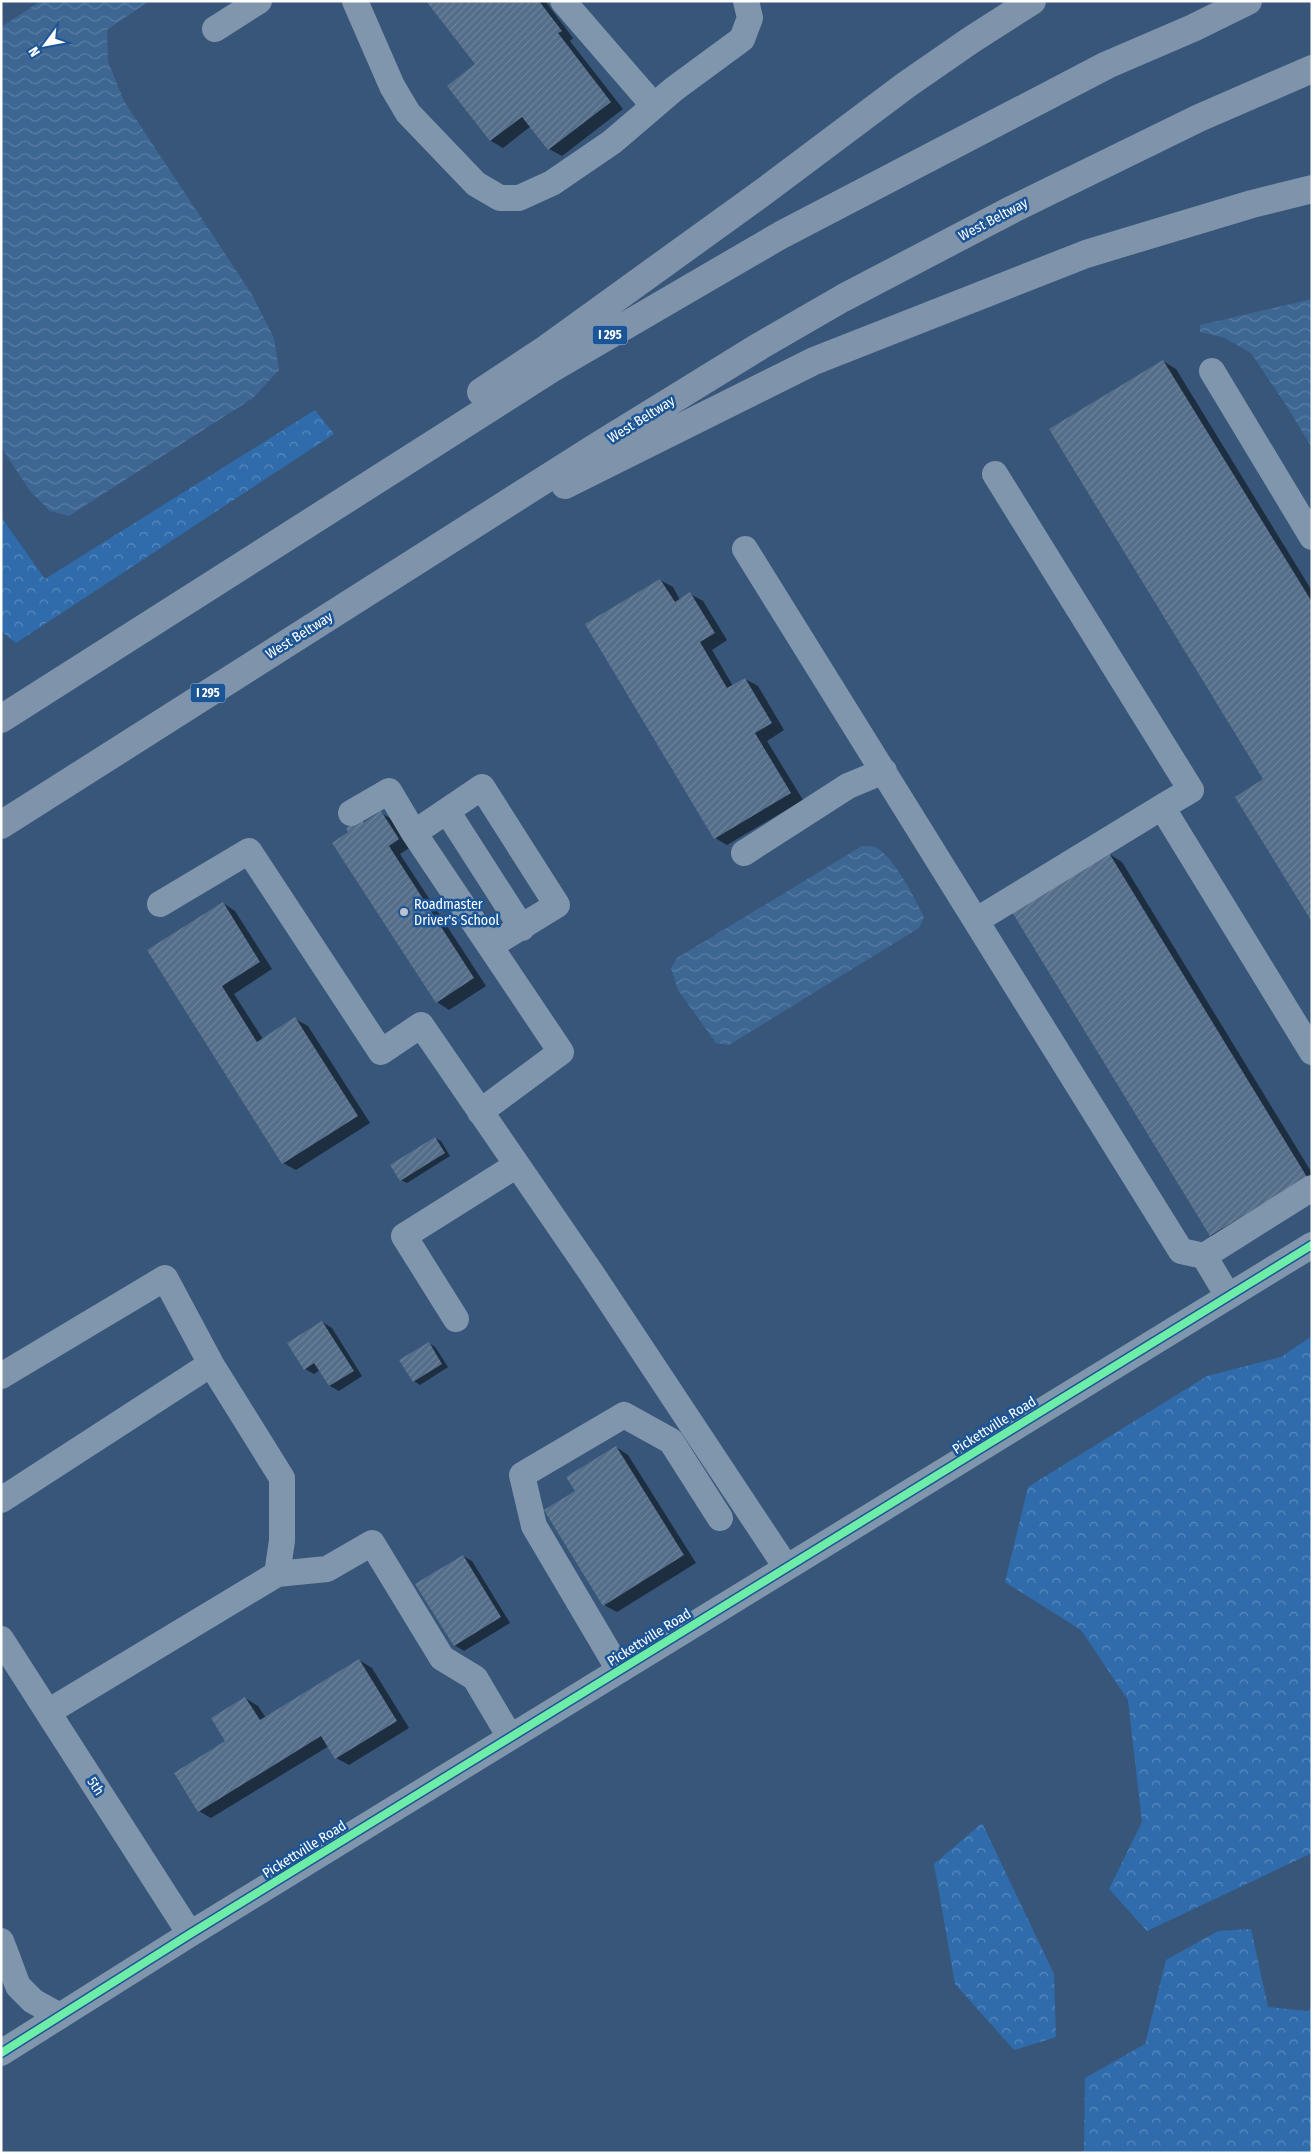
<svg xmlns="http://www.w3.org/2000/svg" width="1313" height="2154" viewBox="0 0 1313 2154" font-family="'Fira Sans Condensed',sans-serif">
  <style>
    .forest { fill: url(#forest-crowns) }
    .water { fill: url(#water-waves) }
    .shadow { fill: #0007 }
    .building { fill: url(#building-hatch) }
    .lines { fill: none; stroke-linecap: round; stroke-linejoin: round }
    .minor { stroke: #8096ad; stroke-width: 26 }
    .highway { stroke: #7f94ab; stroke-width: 28 }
    .cycleway-casing { stroke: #1b5596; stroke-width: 11 }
    .cycleway { stroke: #6deda7; stroke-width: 8 }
    .poi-dot { fill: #b9c4d0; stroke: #1b5596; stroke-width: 2 }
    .labels { text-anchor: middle; stroke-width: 5; stroke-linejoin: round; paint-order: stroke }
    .shield { fill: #1b5596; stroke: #bbcce0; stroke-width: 1 }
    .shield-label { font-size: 12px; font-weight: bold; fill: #fff }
    .street-label { font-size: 14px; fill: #fff; stroke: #1b5596 }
    .poi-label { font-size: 14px; fill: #fff; stroke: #1b5596; text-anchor: start }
  </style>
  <defs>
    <pattern id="forest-crowns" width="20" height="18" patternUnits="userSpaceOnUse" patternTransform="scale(1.25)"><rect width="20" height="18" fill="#306cac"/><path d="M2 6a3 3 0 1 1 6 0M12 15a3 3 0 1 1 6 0" fill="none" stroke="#5989bd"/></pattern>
    <pattern id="water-waves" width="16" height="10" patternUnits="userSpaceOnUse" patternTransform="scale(1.25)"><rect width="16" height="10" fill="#3d6693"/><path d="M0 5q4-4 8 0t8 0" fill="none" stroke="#5a7da3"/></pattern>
    <pattern id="building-hatch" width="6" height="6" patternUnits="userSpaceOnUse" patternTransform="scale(1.25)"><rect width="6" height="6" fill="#546d89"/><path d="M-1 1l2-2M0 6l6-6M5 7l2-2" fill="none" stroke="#6e839b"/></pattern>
  </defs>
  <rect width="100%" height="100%" fill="#37567a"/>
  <path class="forest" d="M315 410 334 434 16 643 1 631V517L45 579Z
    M1312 1336V1853L1147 1931 1109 1889 1142 1822 1128 1700 1081 1630 1005 1582 1028 1487 1207 1376 1281 1357Z
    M982 1823 1054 1974 1056 2037 1014 2050 955 1984 934 1864Z
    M1251 1929 1268 2007 1308 2011 1312 2008V2153H1080L1084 2150 1085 2078 1145 2044 1166 1960 1218 1931Z"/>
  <path class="water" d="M41 1H149L107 30 108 62 124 101 251 293 274 338 279 370 253 398 69 516 50 511 30 491 1 447V27Z
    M1312 299V448L1286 405 1251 353 1225 338 1200 332V325Z
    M862 846C866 846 873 846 877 848 895 859 916 900 924 918L919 928 729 1045 716 1043 678 990 671 968 677 958Z"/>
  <path class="shadow" d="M428 1H545L573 38 570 41 623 109 562 156 549 149 531 126 503 148 491 141 449 86 477 65Z
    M1163 361 1176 369 1312 591V919L1265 780Z
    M660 580 673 587 680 600 690 594 703 601 727 640 712 650 733 686 745 679 758 686 784 730 767 741 803 800 727 845 715 838Z
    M381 813 393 820 411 847 400 854 486 986 449 1010 437 1002 350 832 361 819 367 822Z
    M1109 854 1122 862 1312 1173V1189L1223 1243 1210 1235Z
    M223 903 235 911 272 969 234 994 263 1039 295 1019 308 1026 370 1123 296 1170 283 1163 148 950Z
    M435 1138 441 1141 450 1156 407 1183 401 1180Z
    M322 1322 332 1328 362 1376 339 1391 330 1386 320 1370 314 1374 305 1369Z
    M429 1343 435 1347 448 1367 420 1385 414 1381Z
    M616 1447 628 1455 696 1563 617 1612 604 1605 577 1491Z
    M463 1556 472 1561 510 1623 464 1651 454 1645Z
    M359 1660 372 1668 409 1728 349 1765 336 1758 329 1746 211 1818 199 1811 245 1698 258 1706 266 1718Z"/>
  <path class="building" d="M426 1H539L562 31 558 33 611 102 548 150 522 117 490 141 447 86 475 64Z
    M1163 360 1312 602V922L1235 797 1263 779 1049 429Z
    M660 579 675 602 690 592 715 633 700 642 727 688 745 678 772 723 755 733 791 793 714 839 585 624Z
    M381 811 399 839 389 846 474 978 436 1003 332 843 348 832 346 828 361 818 364 822Z
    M1109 853 1307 1177 1210 1236 1012 912Z
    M223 902 260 962 222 986 257 1042 295 1017 358 1116 282 1164 147 950Z
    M435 1137 445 1153 400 1181 390 1165Z
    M322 1321 354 1371 329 1386 314 1363 304 1370 287 1343Z
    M429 1342 442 1364 413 1382 399 1360Z
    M616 1446 684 1555 603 1606 544 1510 575 1491 566 1477Z
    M463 1555 501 1617 454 1646 415 1584Z
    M359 1659 397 1721 335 1759 321 1736 198 1812 174 1773 225 1741 211 1718 245 1697 260 1720Z"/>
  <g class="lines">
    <path class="minor" d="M355 1 392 86 408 113 476 184 500 198H519L552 183 612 142 674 89 742 39 750 18 746 1
      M563 1 654 106
      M215 29 259 1
      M1212 371 1312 537
      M995 474 1191 790 1162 807 1312 1052
      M745 549 1181 1251 1204 1256 1228 1296
      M447 811 522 928
      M351 813 389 791 414 833
      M744 853 848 786 884 771
      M160 904 249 851 381 1052 421 1025 590 1271 786 1567
      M977 920 1162 807
      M480 1112 561 1052 414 833 482 787 557 905 490 946
      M1204 1256 1312 1188
      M456 1319 404 1236 517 1165
      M1 1376 165 1278 211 1364 282 1478V1541L277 1574 48 1712
      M1 1500 211 1364
      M277 1574 327 1569 372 1543 442 1658 475 1678 510 1737
      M1 1639 190 1934
      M619 1670 534 1526 522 1475 624 1415 671 1441 720 1518
      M1 1941 9 1962
      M1 1967 9 1962 18 1986 33 2001 60 2016
      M1 2053 190 1934 1312 1245"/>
    <path class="highway" d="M481 392 543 351 766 190 906 85 971 40 1032 1
      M565 485 814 361 1086 254 1252 204 1312 189
      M1 719 551 369 781 235 1107 65 1193 28 1248 1
      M1 825 596 447 760 346 843 298 1013 209 1199 118 1312 69"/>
    <defs>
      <path id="cycleway" d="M1 2053 190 1934 1312 1245"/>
    </defs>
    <use href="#cycleway" class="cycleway-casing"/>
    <use href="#cycleway" class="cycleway"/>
  </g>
  <circle class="poi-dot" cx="404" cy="912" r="5"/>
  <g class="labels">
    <g class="shield">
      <rect x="592.5" y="325.5" width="35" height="19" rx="4"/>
      <rect x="190.5" y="683.5" width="35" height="19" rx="4"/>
    </g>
    <g class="shield-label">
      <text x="610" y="339">I 295</text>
      <text x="208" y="697">I 295</text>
    </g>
    <g class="street-label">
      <text transform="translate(993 219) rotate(-28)" y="5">West Beltway</text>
      <text transform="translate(641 419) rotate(-32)" y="5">West Beltway</text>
      <text transform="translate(299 635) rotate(-32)" y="5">West Beltway</text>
      <text transform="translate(994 1425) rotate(-32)" y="5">Pickettville Road</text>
      <text transform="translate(649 1637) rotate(-32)" y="5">Pickettville Road</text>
      <text transform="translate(96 1786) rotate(57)" y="5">5th</text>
      <text transform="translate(304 1849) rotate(-32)" y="5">Pickettville Road</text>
    </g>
    <g class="poi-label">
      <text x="414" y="909">Roadmaster<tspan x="414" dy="16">Driver's School</tspan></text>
    </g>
  </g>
  <rect width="1313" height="2154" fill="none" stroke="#ffffff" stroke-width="5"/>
  <g transform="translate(45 45) rotate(238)" stroke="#1b5596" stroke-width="4" paint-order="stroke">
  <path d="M0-4L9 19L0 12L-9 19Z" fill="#ffffff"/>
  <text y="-8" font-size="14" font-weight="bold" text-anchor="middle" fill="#ffffff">N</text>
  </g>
</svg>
